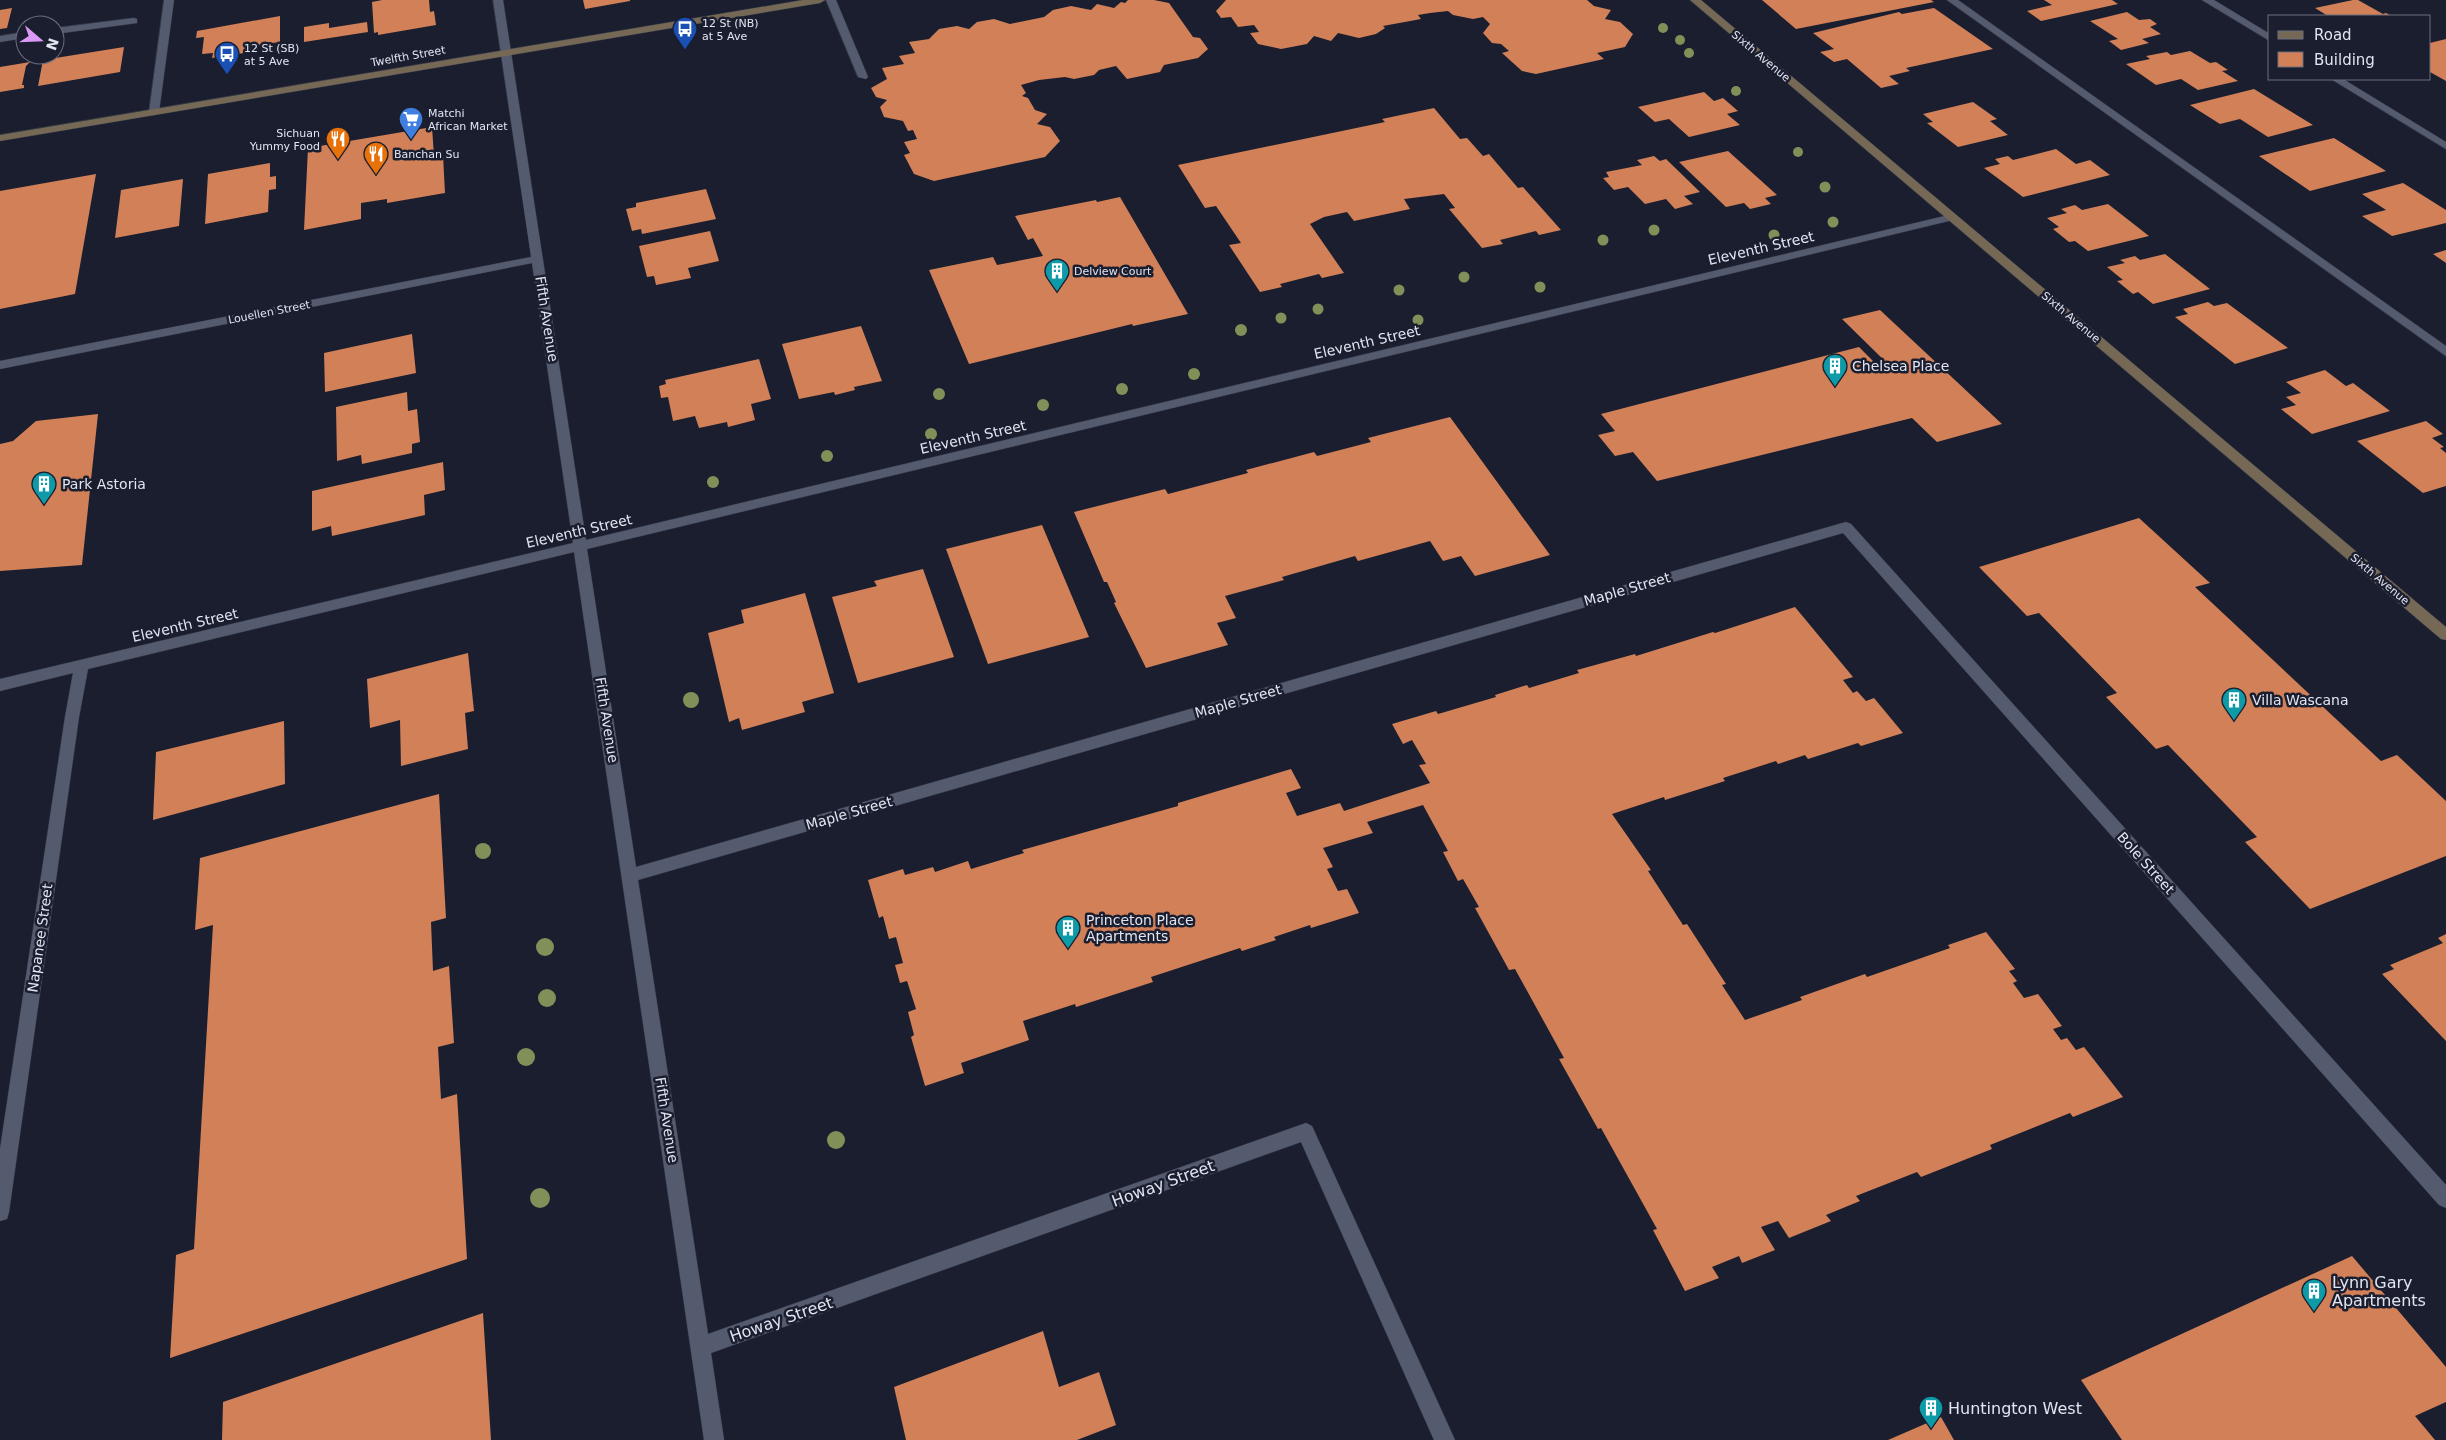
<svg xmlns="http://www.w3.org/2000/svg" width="2446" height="1440" viewBox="0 0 2446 1440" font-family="'DejaVu Sans',sans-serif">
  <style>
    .building { fill: #d18058 }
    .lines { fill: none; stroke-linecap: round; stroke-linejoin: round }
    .lane-casing { stroke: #353947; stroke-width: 1 }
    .street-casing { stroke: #353947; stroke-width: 1 }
    .secondary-casing { stroke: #353947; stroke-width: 1 }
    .lane { fill: #555b6f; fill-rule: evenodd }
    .street { fill: #555b6f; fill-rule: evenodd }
    .secondary { fill: #756956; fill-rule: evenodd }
    .tree { fill: #809058 }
    .labels { text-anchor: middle; stroke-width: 5; stroke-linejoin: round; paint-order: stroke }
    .far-poi-label { font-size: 11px; fill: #e1e5f1; stroke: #1a1e2f; text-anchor: start }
    .far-street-label { font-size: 11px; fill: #e1e5f1; stroke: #1a1e2f }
    .street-label { font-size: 14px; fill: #e1e5f1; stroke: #1a1e2f }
    .poi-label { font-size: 14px; fill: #e1e5f1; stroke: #1a1e2f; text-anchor: start }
    .near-street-label { font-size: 16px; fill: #e1e5f1; stroke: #1a1e2f }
    .near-poi-label { font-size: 16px; fill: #e1e5f1; stroke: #1a1e2f; text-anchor: start }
  </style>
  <rect width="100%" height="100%" fill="#1a1e2f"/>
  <path class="building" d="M382 0H429L430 12 434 11 436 25 378 35V32L374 33 372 2Z
    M583 0H630V1L585 9Z
    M1128 0H1154L1169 3 1193 37 1200 38 1208 49 1198 58 1164 65 1160 72 1127 79 1116 66 1099 70 1094 75 1074 79 1065 77 1039 80 1021 85 1026 93 1022 96 1028 98 1035 110 1047 114 1037 124 1050 127 1060 141 1045 157 934 181 914 174 904 155 910 153 904 142 917 139 913 130 908 131 903 121 884 117 880 107 887 100 876 97 871 88 887 79 882 68 904 64 899 56 915 53 909 42 929 39 939 29 957 26 969 29 977 22 994 19 1010 24 1044 17 1053 10 1071 6 1091 10 1097 4 1114 8 1121 2 1125 3Z
    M1226 0H1587L1594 6 1611 10 1605 19 1620 22 1633 34 1625 47 1597 53 1604 59 1536 74 1522 71 1502 53 1509 51 1501 44 1492 43 1483 33 1490 24 1483 17 1473 19 1453 15 1448 11 1430 13 1418 15 1421 19 1383 26 1385 28 1376 34 1359 38 1338 33 1331 41 1314 36 1307 44 1281 49 1258 44 1250 33 1259 32 1254 25 1238 27 1231 17 1221 18 1216 11Z
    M1762 0H1931L1934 2 1796 29Z
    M2044 0H2112L2118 4 2041 21 2027 11 2052 5Z
    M2353 0H2358L2383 14 2386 13 2392 16H2328L2315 8Z
    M12 8 7 28 0 29V10Z
    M1934 8 1993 49 1906 68 1910 71 1889 76 1899 84 1881 88 1847 59 1834 62 1820 52 1834 49 1813 33 1899 12 1902 14Z
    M2127 12 2139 20 2150 19 2157 24 2150 27 2161 34 2142 39 2149 43 2121 50 2109 41 2118 39 2090 21Z
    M280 16V42L251 46 250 52 212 58 213 53 202 54 204 37 196 38 197 31Z
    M367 22 368 32 304 42V27L329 23V28Z
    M2446 39V81L2430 72V43Z
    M124 47 120 72 38 86 43 60Z
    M2190 51 2210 63 2216 62 2228 70 2222 71 2238 81 2198 90 2181 79 2156 85 2126 64 2150 59 2146 56 2167 52 2171 55Z
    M30 62 26 66 22 85H24V88L0 92V67Z
    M2254 89 2313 125 2268 137 2240 119 2220 124 2190 105Z
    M1704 92 1714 101 1723 98 1738 111 1727 114 1740 125 1689 137 1669 119 1655 122 1638 107Z
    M1973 102 1997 119 1990 121 2008 135 1958 147 1927 123 1933 122 1923 114Z
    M1434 108 1460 139 1467 138 1483 156 1489 154 1518 188 1523 187 1561 230 1539 235 1536 231 1500 240 1503 244 1482 248 1449 209 1455 208 1444 194 1404 199 1410 209 1354 221 1347 212 1324 217 1310 224 1344 273 1322 278 1319 274 1280 284 1282 287 1260 292 1229 245 1241 243 1216 206 1205 208 1178 165 1385 122 1382 119Z
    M432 127 434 156 443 155 445 193 387 203V199L361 203V219L304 230 308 148Z
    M2334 138 2386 171 2310 191 2259 156Z
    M2056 149 2076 164 2090 160 2110 175 2023 197 1984 168 2000 164 1995 159 2008 156 2013 160Z
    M1728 151 1777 195 1765 198 1771 204 1750 209 1744 203 1726 207 1679 162Z
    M1654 156 1660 161 1666 159 1700 192 1684 196 1693 204 1675 209 1666 199 1645 204 1628 187 1614 190 1603 178 1609 177 1606 172 1642 165 1637 160Z
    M270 163V177L276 176V189L269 190 268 212 205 224 208 174Z
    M96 174 75 294 0 309V191Z
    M183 179 179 226 115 238 121 190Z
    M2403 183 2446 210V223L2392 236 2362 216 2386 210 2362 194Z
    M706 189 716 219 642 234 641 229 632 231 626 209 636 207V203Z
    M1120 197 1188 314 1133 326 1132 324 969 364 929 270 993 257 997 265 1043 256 1033 238 1028 240 1015 216 1096 200 1097 202Z
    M2108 204 2149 236 2088 251 2075 241 2069 242 2053 229 2059 227 2047 218 2067 213 2061 209 2075 205 2082 210Z
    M710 231 719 261 688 268 691 278 656 285 654 276 647 277 639 246Z
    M2446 250V263L2433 254Z
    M2165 254 2210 289 2153 304 2138 292 2133 294 2117 281 2123 280 2107 267 2125 263 2120 260 2135 256 2140 260Z
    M2208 302 2214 306 2227 303 2288 348 2235 364 2175 317 2188 314 2183 309Z
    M1880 310 2002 424 1937 442 1912 418 1657 481 1633 452 1615 456 1598 435 1615 431 1601 414 1859 347 1885 373 1894 370 1842 319Z
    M861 326 882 381 854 387 855 390 835 395 834 392 799 399 782 344Z
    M412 334 416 373 325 392 324 353Z
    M759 359 771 399 751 404 755 420 728 427 727 422 699 428 695 416 673 421 668 397 661 398 659 386 666 384 665 380Z
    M2325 370 2346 386 2353 383 2390 411 2312 434 2281 409 2296 405 2286 397 2301 393 2286 382Z
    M407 392 408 411 417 409 420 442 412 444V453L362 464 361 455 337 461 336 407Z
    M98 414 82 565 0 571V444L13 441 36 421Z
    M1450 417 1550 555 1475 576 1461 556 1443 561 1430 541 1358 561 1355 556 1282 577 1284 580 1225 596 1236 618 1217 623 1228 645 1146 668 1114 603 1116 602 1107 582H1104L1074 512 1165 489 1168 494 1248 473 1246 470 1314 452 1317 456 1371 442 1368 438Z
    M2426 421 2443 434 2432 438 2444 447 2440 448 2446 453V486L2423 493 2357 441Z
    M443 462 445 490 424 495 425 515 332 536 331 526 312 531V491Z
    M2139 518 2210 583 2195 587 2381 761 2397 755 2446 801V856L2310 909 2245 842 2257 837 2168 745 2156 749 2106 697 2117 693 2039 613 2027 616 1979 567Z
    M1042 525 1089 637 988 664 946 549Z
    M923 569 954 657 858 683 832 597 877 586 874 581Z
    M805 593 834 693 802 702 805 712 742 730 739 718 729 722 708 633 744 623 741 610Z
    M1795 607 1853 677 1843 680 1853 693 1857 691 1866 701 1874 698 1903 733 1861 746 1858 743 1808 759 1805 755 1778 764 1776 761 1723 778 1725 781 1665 800 1664 797 1612 814 1651 870 1648 871 1683 925 1687 924 1726 984 1722 985 1745 1020 1802 1000 1800 997 1865 974 1867 977 1950 948 1948 945 1986 932 2015 969 2009 971 2017 981 2013 983 2024 998 2038 994 2062 1026 2053 1029 2061 1040 2067 1038 2076 1050 2084 1047 2123 1097 2073 1117 2070 1113 1990 1145 1992 1149 1921 1177 1917 1172 1856 1196 1860 1201 1826 1215 1831 1221 1789 1238 1778 1221 1761 1227 1775 1250 1742 1263 1739 1256 1712 1267 1719 1278 1685 1291 1653 1230 1657 1229 1601 1128 1598 1129 1559 1059 1564 1058 1515 969 1509 970 1475 908 1479 907 1463 879 1458 881 1443 852 1448 851 1423 805 1367 822 1373 833 1323 848 1333 867 1327 869 1338 891 1347 889 1359 913 1311 928 1310 925 1274 937 1276 940 1242 951 1240 948 1151 977 1153 982 1076 1007 1075 1004 1023 1021 1029 1040 961 1063 964 1073 925 1086 911 1037 914 1035 908 1012 916 1009 907 981 900 983 895 965 903 963 896 937 889 939 883 916 879 918 868 880 903 869 905 875 933 867 935 872 968 861 971 869 1024 853 1022 850 1178 806V803L1291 769 1301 788 1286 793 1297 816 1340 803 1344 811 1430 783 1419 765 1426 764 1412 740 1403 744 1392 724 1436 711 1438 714 1496 697 1495 695 1527 685 1529 688 1579 673 1577 670 1635 654 1636 656 1713 632 1715 633Z
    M468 653 474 711 465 713 468 749 401 766 400 720 370 728 367 679Z
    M284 721 285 784 153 820 156 752Z
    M439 794 446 918 431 922 433 971 449 966 454 1043 438 1047 441 1099 457 1094 467 1259 170 1358 176 1255 194 1249 213 925 195 930 200 858Z
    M2446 934V1041L2382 974 2394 969 2390 965 2443 943 2438 938Z
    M2352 1256 2446 1367V1402L2415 1416 2435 1440H2122L2081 1380Z
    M483 1313 491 1440H222L223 1402Z
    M1043 1331 1059 1387 1099 1372 1116 1425 1077 1440H906L894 1387Z
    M1941 1417 1954 1440H1888Z"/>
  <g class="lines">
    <defs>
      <path id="lane" d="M164 0H174L159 112 154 115 149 112Z
        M826 0H836L868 77 866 79 858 77Z
        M1947 0H1958L2446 346V356Z
        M134 18 137 19V23L55 34V28Z
        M25 32V38L0 42V36Z"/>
      <path id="street" d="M493 0H503L586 540 1953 214 1958 217 1953 220 587 549 636 867 1846 522 1851 524 2446 1185V1208L2439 1205 1843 533 638 880 708 1334 1306 1123 1312 1126 1455 1440H1434L1301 1142 711 1353 724 1440H704L574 552 88 669 79 717 9 1212 7 1219 0 1221V1149L65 717 73 673 0 691V679L573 543 532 263 0 369V361L531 257Z
        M2202 0H2214L2270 34V41Z
        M2331 79H2343L2446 142V149Z"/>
      <path id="secondary" d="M803 0H825L820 3 0 141V135Z
        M1690 0H1701L2446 627V640L2441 639Z"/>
    </defs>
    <use href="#lane" class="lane-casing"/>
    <use href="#street" class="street-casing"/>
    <use href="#secondary" class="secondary-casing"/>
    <use href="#lane" class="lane"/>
    <use href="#street" class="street"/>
    <use href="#secondary" class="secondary"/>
  </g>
  <g class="tree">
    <circle cx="1663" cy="28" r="5"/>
    <circle cx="1680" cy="40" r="5"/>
    <circle cx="1689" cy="53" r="5"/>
    <circle cx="1736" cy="91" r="5"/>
    <circle cx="1798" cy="152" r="5"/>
    <circle cx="1825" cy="187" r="5.5"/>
    <circle cx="1833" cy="222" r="5.5"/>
    <circle cx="1654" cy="230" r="5.5"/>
    <circle cx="1774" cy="235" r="5.5"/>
    <circle cx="1603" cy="240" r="5.5"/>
    <circle cx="1464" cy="277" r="5.5"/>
    <circle cx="1540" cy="287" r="5.5"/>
    <circle cx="1399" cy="290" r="5.5"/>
    <circle cx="1318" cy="309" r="5.5"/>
    <circle cx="1281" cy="318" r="5.5"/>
    <circle cx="1418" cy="320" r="5.5"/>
    <circle cx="1241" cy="330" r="6"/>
    <circle cx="1194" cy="374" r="6"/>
    <circle cx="1122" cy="389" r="6"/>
    <circle cx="939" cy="394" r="6"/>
    <circle cx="1043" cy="405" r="6"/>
    <circle cx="931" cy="434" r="6"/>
    <circle cx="827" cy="456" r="6"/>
    <circle cx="713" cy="482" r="6"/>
    <circle cx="691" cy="700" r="8"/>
    <circle cx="483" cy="851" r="8"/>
    <circle cx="545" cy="947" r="9"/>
    <circle cx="547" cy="998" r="9"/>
    <circle cx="526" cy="1057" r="9"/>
    <circle cx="836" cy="1140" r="9"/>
    <circle cx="540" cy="1198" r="10"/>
  </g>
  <defs>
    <symbol id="bus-pin" viewBox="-11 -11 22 30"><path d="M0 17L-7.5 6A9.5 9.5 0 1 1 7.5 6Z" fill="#1a4fb4" stroke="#1a1e2f"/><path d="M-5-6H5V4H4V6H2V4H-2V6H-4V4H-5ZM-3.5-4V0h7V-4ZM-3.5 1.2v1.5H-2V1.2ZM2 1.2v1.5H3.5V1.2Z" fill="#fff"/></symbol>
    <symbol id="supermarket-pin" viewBox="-11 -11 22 30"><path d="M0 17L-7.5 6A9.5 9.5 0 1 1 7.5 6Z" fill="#3f7fe0" stroke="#1a1e2f"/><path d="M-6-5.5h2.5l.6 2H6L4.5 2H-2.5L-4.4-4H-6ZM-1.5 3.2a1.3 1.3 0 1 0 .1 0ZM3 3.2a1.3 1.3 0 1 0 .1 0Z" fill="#fff"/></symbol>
    <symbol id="restaurant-pin" viewBox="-11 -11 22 30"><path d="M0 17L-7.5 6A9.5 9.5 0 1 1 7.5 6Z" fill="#e8710a" stroke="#1a1e2f"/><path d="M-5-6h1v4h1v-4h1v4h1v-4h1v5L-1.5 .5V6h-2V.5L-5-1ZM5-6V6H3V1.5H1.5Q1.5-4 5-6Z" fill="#fff"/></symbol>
    <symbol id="building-pin" viewBox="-11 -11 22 30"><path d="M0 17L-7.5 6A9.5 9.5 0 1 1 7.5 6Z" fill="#0f9aa8" stroke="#1a1e2f"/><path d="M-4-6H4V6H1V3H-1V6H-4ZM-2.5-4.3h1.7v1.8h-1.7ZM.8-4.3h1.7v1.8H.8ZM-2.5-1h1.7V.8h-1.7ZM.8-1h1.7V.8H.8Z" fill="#fff"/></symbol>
  </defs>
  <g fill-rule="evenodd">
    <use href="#bus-pin" x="671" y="15" width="28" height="38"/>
    <use href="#bus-pin" x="213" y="40" width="28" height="38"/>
    <use href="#supermarket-pin" x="397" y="105" width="28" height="38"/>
    <use href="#restaurant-pin" x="324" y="125" width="28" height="38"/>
    <use href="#restaurant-pin" x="362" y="140" width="28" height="38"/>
    <use href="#building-pin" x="1043" y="257" width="28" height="38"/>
    <use href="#building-pin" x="1821" y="352" width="28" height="38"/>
    <use href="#building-pin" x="30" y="470" width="28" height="38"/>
    <use href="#building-pin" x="2220" y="686" width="28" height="38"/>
    <use href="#building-pin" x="1054" y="914" width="28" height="38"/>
    <use href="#building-pin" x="2300" y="1277" width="28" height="38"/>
    <use href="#building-pin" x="1917" y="1394" width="28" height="38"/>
  </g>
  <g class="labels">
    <g class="far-poi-label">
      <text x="702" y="27">12 St (NB)<tspan x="702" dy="13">at 5 Ave</tspan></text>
      <text x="244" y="52">12 St (SB)<tspan x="244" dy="13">at 5 Ave</tspan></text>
      <text x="428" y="117">Matchi<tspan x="428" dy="13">African Market</tspan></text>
      <text x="320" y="137" text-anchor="end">Sichuan<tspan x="320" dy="13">Yummy Food</tspan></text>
      <text x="394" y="158">Banchan Su</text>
      <text x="1074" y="275">Delview Court</text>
    </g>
    <g class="far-street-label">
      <text transform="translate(408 56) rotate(-10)" y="4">Twelfth Street</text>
      <text transform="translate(1761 56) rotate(40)" y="4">Sixth Avenue</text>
      <text transform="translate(269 312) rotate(-11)" y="4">Louellen Street</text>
      <text transform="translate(2071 317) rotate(40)" y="4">Sixth Avenue</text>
      <text transform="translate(2380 579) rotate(40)" y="4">Sixth Avenue</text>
    </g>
    <g class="street-label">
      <text transform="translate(1761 248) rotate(-13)" y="5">Eleventh Street</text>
      <text transform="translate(547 319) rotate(81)" y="5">Fifth Avenue</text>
      <text transform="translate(1367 342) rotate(-13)" y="5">Eleventh Street</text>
      <text transform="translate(973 437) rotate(-13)" y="5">Eleventh Street</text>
      <text transform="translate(579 531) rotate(-13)" y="5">Eleventh Street</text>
      <text transform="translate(1627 589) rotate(-16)" y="5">Maple Street</text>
      <text transform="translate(185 625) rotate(-13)" y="5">Eleventh Street</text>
      <text transform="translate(1238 701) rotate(-16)" y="5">Maple Street</text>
      <text transform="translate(607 720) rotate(81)" y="5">Fifth Avenue</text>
      <text transform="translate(849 813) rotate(-16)" y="5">Maple Street</text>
      <text transform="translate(2146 863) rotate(48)" y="5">Bole Street</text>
      <text transform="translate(40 938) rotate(-82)" y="5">Napanee Street</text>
      <text transform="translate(667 1120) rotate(81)" y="5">Fifth Avenue</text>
    </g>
    <g class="poi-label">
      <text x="1852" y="371">Chelsea Place</text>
      <text x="62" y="489">Park Astoria</text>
      <text x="2252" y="705">Villa Wascana</text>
      <text x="1086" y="925">Princeton Place<tspan x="1086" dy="16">Apartments</tspan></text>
    </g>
    <g class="near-street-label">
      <text transform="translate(1163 1183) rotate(-20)" y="6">Howay Street</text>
      <text transform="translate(781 1319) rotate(-19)" y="6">Howay Street</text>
    </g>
    <g class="near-poi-label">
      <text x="2332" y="1288">Lynn Gary<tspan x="2332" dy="18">Apartments</tspan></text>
      <text x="1948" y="1414">Huntington West</text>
    </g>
  </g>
  <rect x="2268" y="15" width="162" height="65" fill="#1a1e2f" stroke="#6a6e7d"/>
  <rect x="2278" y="31" width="25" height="8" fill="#756956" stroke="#6a6e7d"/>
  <text x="2314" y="40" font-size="15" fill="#e1e5f1">Road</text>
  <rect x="2278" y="52" width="25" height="15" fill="#d18058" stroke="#6a6e7d"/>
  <text x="2314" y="65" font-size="15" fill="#e1e5f1">Building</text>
  <g transform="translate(40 40) rotate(109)"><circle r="24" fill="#1a1e2f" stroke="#6a6e7d"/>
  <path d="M0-4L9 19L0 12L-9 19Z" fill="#db99f5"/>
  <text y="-8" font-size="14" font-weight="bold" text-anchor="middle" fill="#e1e5f1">N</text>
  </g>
</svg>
